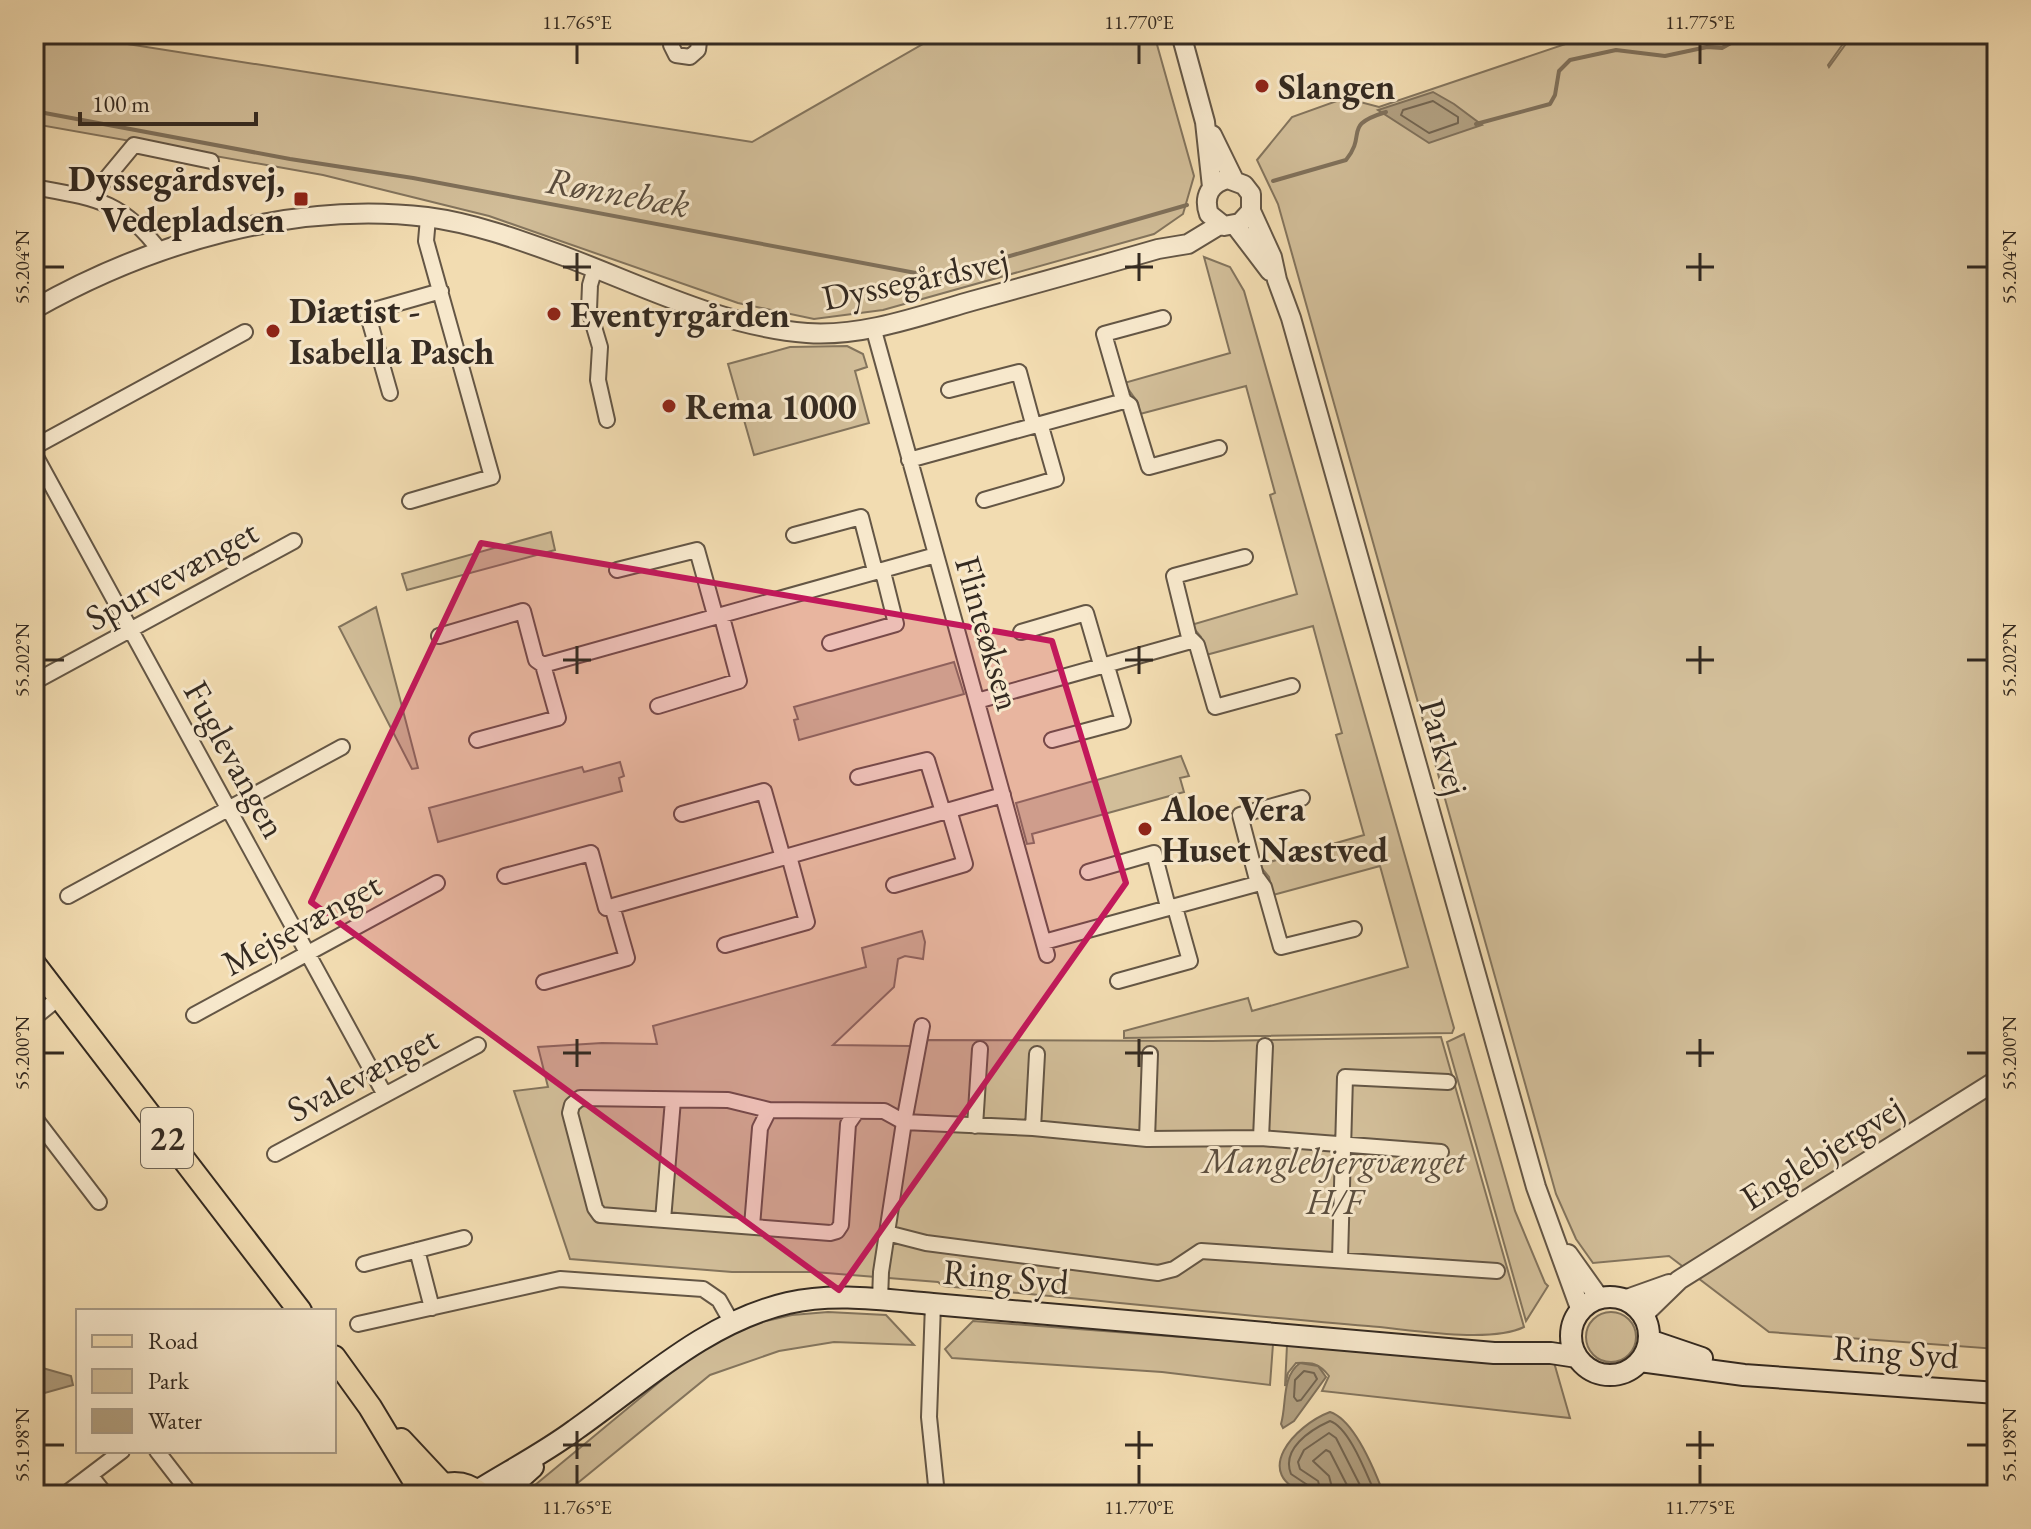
<svg xmlns="http://www.w3.org/2000/svg" width="2031" height="1529" viewBox="0 0 2031 1529" font-family="'EB Garamond',serif">
  <style>
    .green { fill: #d2be99; stroke: #83745d; stroke-width: 2 }
    .water { fill: #b19f80; stroke: #7f705a; stroke-width: 2 }
    .lines { fill: none; stroke-linecap: round; stroke-linejoin: round }
    .shore { stroke: #726450; stroke-width: 2 }
    .stream { stroke: #7f705a; stroke-width: 4 }
    .minor-casing { stroke: #645645; stroke-width: 18 }
    .tertiary-casing { stroke: #645645; stroke-width: 22 }
    .secondary-casing { stroke: #342a21; stroke-width: 24 }
    .primary-casing { stroke: #342a21; stroke-width: 26 }
    .minor { stroke: #f7e8cc; stroke-width: 14 }
    .tertiary { stroke: #f7e8cc; stroke-width: 18 }
    .secondary { stroke: #f7e8cc; stroke-width: 20 }
    .primary { stroke: #f2dcb1; stroke-width: 22 }
    .marked { fill: #c2185b; fill-opacity: 0.2; stroke: #c2185b; stroke-width: 6; stroke-linejoin: round }
    .ticks { fill: none; stroke: #342a21; stroke-width: 3 }
    .poi-dot { fill: #8f2418; stroke: #f7e8cc; stroke-width: 3 }
    .labels { text-anchor: middle; stroke-width: 6; stroke-linejoin: round; paint-order: stroke }
    .shield { fill: #f7e8cc; stroke: #6e6354; stroke-width: 2 }
    .shield-label { font-size: 34px; font-weight: bold; fill: #342a21 }
    .poi-label { font-size: 36px; font-weight: bold; fill: #342a21; stroke: #f7e8cc; text-anchor: start }
    .street-label { font-size: 36px; fill: #342a21; stroke: #f7e8cc }
    .park-label { font-size: 36px; font-style: italic; fill: #5c4f3f; stroke: #f7e8cc }
    .water-label { font-size: 38px; font-style: italic; fill: #5a4d3e; stroke: #f7e8cc }
    .neatline { fill: none; stroke: #342a21; stroke-width: 3 }
    .ticks-label { font-size: 20px; text-anchor: middle; fill: #342a21 }
  </style>
  <rect width="100%" height="100%" fill="#f2dcb1"/>
  <filter id="stains"><feTurbulence type="fractalNoise" baseFrequency=".0025" numOctaves="4"/><feColorMatrix values="0 0 0 0 .2 0 0 0 0 .09 0 0 0 0 .02 0 0 0 .5 -.17"/></filter>
  <radialGradient id="worn" r=".72"><stop offset=".6" stop-color="#630" stop-opacity="0"/><stop offset="1" stop-color="#630" stop-opacity=".3"/></radialGradient>
  <path class="green" d="M64 34 752 142 930 40 962 34H1154L1194 176 1183 214 1154 234 883 310 814 319 738 303 489 216 323 175 34 124V51Z
    M1595 34H1850L1828 65 1829 67 1853 34H1997V1349L1769 1332 1669 1256 1593 1263 1576 1239 1556 1194 1278 204 1257 160 1292 117 1345 98 1379 107Z
    M1204 257 1230 267 1244 291 1454 1028 1452 1033 1124 1038V1031L1248 998 1252 1011 1408 967 1380 866 1273 895 1269 877 1259 865 1364 835 1336 735 1342 733 1313 626 1206 655 1201 637 1191 625 1297 594 1270 495 1275 493 1246 386 1140 414 1138 403 1124 383 1230 353Z
    M847 346 863 354 867 367 855 371 869 423 754 455 728 364 790 347Z
    M551 532 555 550 407 590 402 574Z
    M376 607 418 768 412 769 339 627Z
    M954 662 964 694 799 740 794 720 798 719 794 707Z
    M1181 756 1189 776 1180 778 1184 792 1032 834 1034 843 1027 844 1016 803Z
    M620 762 624 776 619 778 622 791 438 842 429 808 582 767 584 772Z
    M922 931 925 942 923 959 905 956 898 959 894 987 833 1045 910 1046 927 1040 1212 1041 1441 1037 1524 1327C1489 1344 1408 1329 1368 1326 1226 1314 1085 1299 943 1286L938 1282 814 1272H732L570 1259 514 1091 548 1087 538 1047 602 1043 657 1044 653 1026 866 967 862 948Z
    M1464 1034 1515 1211 1545 1283 1548 1286 1526 1321 1447 1042Z
    M1586 1337a25 25 0 1 1 50 0a25 25 0 1 1-50 0Z
    M828 1312 886 1315 914 1345 834 1342 779 1351 710 1375 563 1495H523L686 1360 721 1339 758 1323 792 1315Z
    M973 1321 1273 1344 1270 1385 1162 1372 952 1358 945 1349Z
    M1287 1345 1553 1359 1570 1418 1322 1391 1329 1376C1319 1363 1311 1362 1296 1363L1288 1373 1285 1386Z"/>
  <path class="water" d="M1433 92 1454 104 1482 125 1429 143 1378 110Z
    M1300 1363 1318 1366 1326 1377 1294 1421 1283 1428 1281 1424C1287 1404 1281 1377 1300 1363Z
    M39 1367 71 1376 73 1385 34 1396V1368Z
    M1330 1412C1355 1420 1375 1471 1384 1495 1366 1495 1324 1499 1308 1494 1249 1475 1295 1425 1330 1412Z"/>
  <g class="lines">
    <path class="shore" d="M1433 101 1458 117V123L1429 133 1401 115 1403 110Z
      M1304 1371 1314 1373 1317 1379 1301 1400 1297 1401 1294 1397 1295 1380Z
      M1311 1495 1309 1486 1291 1474C1281 1449 1310 1430 1330 1421 1350 1428 1367 1476 1376 1495
      M1322 1495 1318 1481 1300 1469 1298 1462 1304 1450 1329 1433 1336 1438 1365 1495
      M1334 1495 1329 1476 1313 1461 1326 1450 1330 1452 1352 1495"/>
    <path class="stream" d="M34 111 290 159 413 178 937 277 1187 205
      M1476 124 1550 104 1555 95 1559 71 1570 60 1616 50 1665 56 1707 47 1722 48 1747 34
      M1273 181 1346 160C1368 133 1341 126 1386 112"/>
    <defs>
      <path id="minor" d="M672 34 671 45 676 55 690 57 698 50 700 34
        M34 187C94 198 122 200 160 251
        M96 199 100 186 134 145 211 161
        M595 268 590 285 589 310 600 347 598 380 607 420
        M1163 318 1104 334 1122 396 1124 401 1130 405 1149 467 1219 448
        M873 327 1047 955
        M949 390 1019 372 1032 420 1042 430 1056 479 984 500
        M390 393 367 312 441 291
        M34 447 245 332
        M34 453 385 1095
        M909 460 1124 401
        M410 501 492 477 426 241 428 218
        M794 535 861 517 874 567 884 576 896 624 830 643
        M1245 557 1174 576 1189 637 1197 645 1215 707 1292 686
        M617 570 697 550 714 611 723 621 739 681 658 706
        M1021 632 1086 613 1100 661 1108 670 1123 721 1052 740
        M439 636 523 611 536 660 543 665 936 555
        M34 682 294 541
        M977 701 1191 641
        M477 740 558 718 543 665
        M858 777 927 760 943 812
        M1302 798 1240 815 1256 876 1264 887 1281 947 1354 929
        M682 814 764 791 783 858
        M1088 872 1154 853 1167 903 1176 911 1190 961 1118 981
        M505 876 591 853 606 908 1003 795
        M894 885 965 864 949 810
        M68 896 342 747
        M1044 942 1260 883
        M725 945 807 922 789 856
        M544 982 627 958 612 906
        M194 1015 437 883
        M34 1018 60 997
        M857 1111 848 1124 841 1225 837 1231 830 1233 600 1215 595 1208 570 1113 572 1105 580 1098 728 1100 769 1110 884 1111 904 1122 1033 1128 1147 1139 1261 1138 1441 1152
        M34 1117 99 1202
        M975 1126 980 1049
        M1033 1128 1037 1054
        M1261 1138 1265 1046
        M1147 1139 1150 1054
        M275 1154 478 1045
        M663 1220 673 1100
        M752 1226 760 1128 769 1110
        M887 1233 926 1243 1158 1273 1174 1269 1201 1251 1497 1271
        M417 1250 432 1308
        M1340 1259 1345 1077 1448 1082
        M364 1264 464 1238
        M880 1300 881 1272 904 1122 922 1026
        M933 1304 929 1417 937 1495
        M358 1324 560 1279 703 1289 719 1300 732 1323
        M157 1451 191 1495
        M91 1476 106 1495
        M64 1495 122 1451"/>
      <path id="tertiary" d="M1181 34 1205 122 1212 187
        M1212 135 1234 180
        M1251 211 1240 223 1224 226 1209 214C1203 197 1210 183 1228 179L1244 185 1251 194V211L1272 257 1277 280 1291 318 1536 1187 1581 1311
        M1235 225 1270 271
        M34 309C150 243 293 201 427 217 473 223 517 239 561 255 639 284 723 327 807 333 862 337 920 316 972 301 1034 284 1096 267 1158 249L1188 244 1221 224
        M1568 1254 1600 1299
        M1624 1300 1669 1284
        M1643 1315 1679 1280 1997 1080"/>
      <path id="secondary" d="M1571 1336a39 39 0 1 1 78 0a39 39 0 1 1-78 0Z
        M1649 1340 1702 1358
        M1640 1361 1744 1375 1997 1393
        M477 1491C509 1471 544 1453 575 1430 642 1383 706 1322 788 1303 835 1292 885 1300 933 1304L1494 1353H1551L1577 1357
        M502 1495 533 1467"/>
      <path id="primary" d="M34 964 300 1311
        M334 1357 370 1407 423 1495
        M401 1440 443 1485
        M431 1491C449 1481 466 1482 482 1495"/>
    </defs>
    <use href="#minor" class="minor-casing"/>
    <use href="#tertiary" class="tertiary-casing"/>
    <use href="#secondary" class="secondary-casing"/>
    <use href="#primary" class="primary-casing"/>
    <use href="#minor" class="minor"/>
    <use href="#tertiary" class="tertiary"/>
    <use href="#secondary" class="secondary"/>
    <use href="#primary" class="primary"/>
  </g>
  <path class="marked" d="M481 543 1052 641 1126 883 839 1290 311 902Z"/>
  <path class="ticks" d="M577 44V64M1139 44V64M1700 44V64M577 253V281M1139 253V281M1700 253V281M44 267H64M563 267H591M1125 267H1153M1686 267H1714M1967 267H1987M577 646V674M1139 646V674M1700 646V674M44 660H64M563 660H591M1125 660H1153M1686 660H1714M1967 660H1987M577 1039V1067M1139 1039V1067M1700 1039V1067M44 1053H64M563 1053H591M1125 1053H1153M1686 1053H1714M1967 1053H1987M577 1431V1459M1139 1431V1459M1700 1431V1459M44 1445H64M563 1445H591M1125 1445H1153M1686 1445H1714M1967 1445H1987M577 1465V1485M1139 1465V1485M1700 1465V1485"/>
  <g class="poi-dot">
    <circle cx="1262" cy="86" r="8"/>
    <rect x="293" y="191" width="16" height="16" rx="4"/>
    <circle cx="554" cy="314" r="8"/>
    <circle cx="273" cy="331" r="8"/>
    <circle cx="669" cy="406" r="8"/>
    <circle cx="1145" cy="829" r="8"/>
  </g>
  <g class="labels">
    <rect class="shield" x="141" y="1108" width="52" height="60" rx="6"/>
    <g class="shield-label">
      <text x="167" y="1150">22</text>
    </g>
    <g class="poi-label">
      <text x="1278" y="99">Slangen</text>
      <text x="285" y="191" text-anchor="end">Dyssegårdsvej,<tspan x="285" dy="41">Vedepladsen</tspan></text>
      <text x="289" y="323">Diætist -<tspan x="289" dy="41">Isabella Pasch</tspan></text>
      <text x="570" y="327">Eventyrgården</text>
      <text x="685" y="419">Rema 1000</text>
      <text x="1161" y="821">Aloe Vera<tspan x="1161" dy="41">Huset Næstved</tspan></text>
    </g>
    <g class="street-label">
      <text transform="translate(915 278) rotate(-12)" y="13">Dyssegårdsvej</text>
      <text transform="translate(171 574) rotate(-29)" y="13">Spurvevænget</text>
      <text transform="translate(989 633) rotate(74)" y="13">Flinteøksen</text>
      <text transform="translate(1445 747) rotate(74)" y="13">Parkvej</text>
      <text transform="translate(236 759) rotate(61)" y="13">Fuglevangen</text>
      <text transform="translate(301 923) rotate(-29)" y="13">Mejsevænget</text>
      <text transform="translate(362 1073) rotate(-28)" y="13">Svalevænget</text>
      <text transform="translate(1821 1152) rotate(-32)" y="13">Englebjergvej</text>
      <text transform="translate(1006 1276) rotate(5)" y="13">Ring Syd</text>
      <text transform="translate(1896 1351) rotate(4)" y="13">Ring Syd</text>
    </g>
    <g class="park-label">
      <text x="1334" y="1173">Manglebjergvænget<tspan x="1334" dy="41">H/F</tspan></text>
    </g>
    <g class="water-label">
      <text transform="translate(618 192) rotate(10)" y="13">Rønnebæk</text>
    </g>
  </g>
  <rect width="2031" height="1529" fill="none" stroke="#f2dcb1" stroke-width="88"/>
  <rect x="76" y="1309" width="260" height="144" fill="#f7e8cc" stroke="#a99c88" stroke-width="2"/>
  <rect x="92" y="1335" width="40" height="12" fill="#f2dcb1" stroke="#a99c88" stroke-width="2"/>
  <text x="148" y="1349" font-size="24" fill="#342a21">Road</text>
  <rect x="92" y="1369" width="40" height="24" fill="#d2be99" stroke="#a99c88" stroke-width="2"/>
  <text x="148" y="1389" font-size="24" fill="#342a21">Park</text>
  <rect x="92" y="1409" width="40" height="24" fill="#b19f80" stroke="#a99c88" stroke-width="2"/>
  <text x="148" y="1429" font-size="24" fill="#342a21">Water</text>
  <path d="M80 112v12h176v-12" fill="none" stroke="#342a21" stroke-width="4"/>
  <text x="92" y="112" font-size="24" fill="#342a21" stroke="#f7e8cc" stroke-width="6" paint-order="stroke">100 m</text>
  <rect x="44" y="44" width="1943" height="1441" class="neatline"/>
  <g class="ticks-label">
    <text x="577" y="29">11.765°E</text>
    <text x="1139" y="29">11.770°E</text>
    <text x="1700" y="29">11.775°E</text>
    <text transform="translate(22 267) rotate(-90)" y="7">55.204°N</text>
    <text transform="translate(2009 267) rotate(-90)" y="7">55.204°N</text>
    <text transform="translate(22 660) rotate(-90)" y="7">55.202°N</text>
    <text transform="translate(2009 660) rotate(-90)" y="7">55.202°N</text>
    <text transform="translate(22 1053) rotate(-90)" y="7">55.200°N</text>
    <text transform="translate(2009 1053) rotate(-90)" y="7">55.200°N</text>
    <text transform="translate(22 1445) rotate(-90)" y="7">55.198°N</text>
    <text transform="translate(2009 1445) rotate(-90)" y="7">55.198°N</text>
    <text x="577" y="1514">11.765°E</text>
    <text x="1139" y="1514">11.770°E</text>
    <text x="1700" y="1514">11.775°E</text>
  </g>
  <rect width="100%" height="100%" filter="url(#stains)"/>
  <rect width="100%" height="100%" fill="url(#worn)"/>
</svg>
